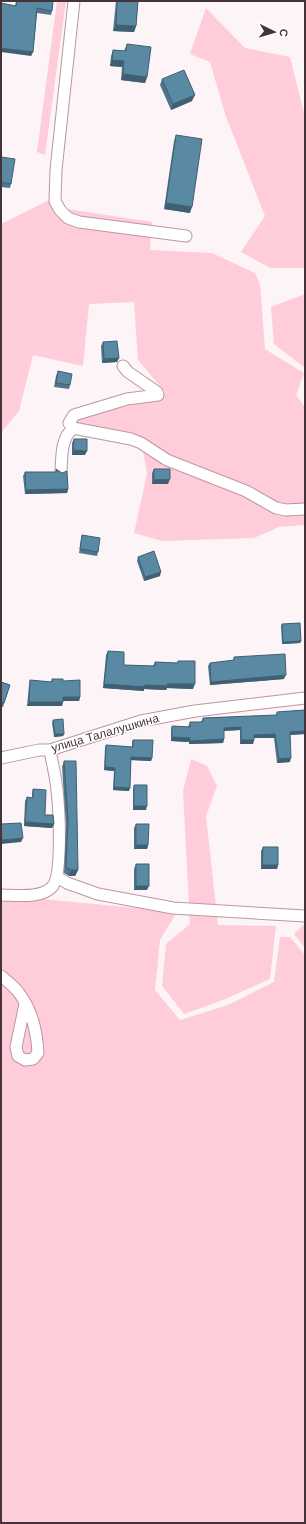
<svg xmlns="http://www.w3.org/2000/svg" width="306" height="1524" viewBox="0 0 306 1524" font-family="'DM Sans',sans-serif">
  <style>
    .green { fill: #ffccda }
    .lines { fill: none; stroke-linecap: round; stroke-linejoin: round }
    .minor-casing { stroke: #bd96a1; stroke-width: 13 }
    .minor { stroke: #fff; stroke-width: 11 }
    .wall { fill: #4d768d }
    .shaded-wall { fill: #3f6073 }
    .building { fill: #5a89a4; stroke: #3f6073 }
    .labels { text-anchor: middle; stroke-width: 3; stroke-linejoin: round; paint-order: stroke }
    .street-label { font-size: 12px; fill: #443439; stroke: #fff }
  </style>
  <rect width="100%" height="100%" fill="#fcf4f6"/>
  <path class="green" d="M57 1H66L45 155 37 152Z
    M206 8 245 48 290 57 305 117V268H270L241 252 265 216 225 114 210 62 190 54Z
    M53 198 67 209 152 222 150 250 212 253 255 273 260 284 265 349 304 373 296 395 305 407V525L279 527 254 538 162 541 134 533 147 474 143 451 145 441 73 422 76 417 127 402 161 398 165 392 138 360 134 302 89 304 83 366 33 355 19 411 1 433V224Z
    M305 294V368L274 344 271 307Z
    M191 759 207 766 217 786 206 816 218 925 276 926 270 979 223 1000 184 1014 162 986 166 944 190 924 183 791Z
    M1 895 177 912 160 940 155 990 180 1020 228 1005 274 982 280 937H290L305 955V1523H1Z
    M305 923V948L294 934Z"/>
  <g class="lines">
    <defs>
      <path id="minor" d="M74 1 56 170 55 201 60 210 68 218 79 222 186 236
        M123 366 128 372 157 392 158 395 127 399 74 415 69 423 73 428 131 439 141 443 167 460 246 491 276 508 286 510 305 509
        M61 470C62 455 61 439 73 428
        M1 758 39 750H50L141 721 195 711 305 698
        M57 877 67 883 98 894 173 908 305 916
        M1 895C16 895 41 899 52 887 63 876 59 807 57 790 56 777 52 763 50 750
        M1 976C7 981 15 987 19 993 32 1010 37 1033 38 1053L33 1059 25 1060 18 1056 16 1047 25 1004"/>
    </defs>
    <use href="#minor" class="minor-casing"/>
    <use href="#minor" class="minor"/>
  </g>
  <path class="wall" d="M16 1H53L52 11 51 15 37 13 33 52 31 56 15 6Z
    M116 1H138L136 26 134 32 113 31Z
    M127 44 147 77 145 83 121 80 122 67 110 66 111 56 113 50 124 51Z
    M162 79 192 101 171 110 160 85Z
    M176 135 190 213 164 209 174 141Z
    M1 157 11 184 10 188 1 187Z
    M103 342 119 358 117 362 102 363 101 346Z
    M58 371 70 385 69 389 54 387 56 376Z
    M74 439 85 455H72V443Z
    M56 469 68 489 67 493 25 494 23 476 25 472H55Z
    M154 469 168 484H152V473Z
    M82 535 98 552 97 556 79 553 81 539Z
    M138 557 160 576 144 581 137 561Z
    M282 624 301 641 300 643 282 644 281 626Z
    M108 651 124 665 153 666 155 662 177 663 178 661 193 689 167 688 166 690 144 689V691L103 688 106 655Z
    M305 652V675L304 655Z
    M234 657 284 679 210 685 208 666 210 663 233 661Z
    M52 679 63 681 80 697 79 701H63L62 706H27L29 685 30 680 51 682Z
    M1 682 10 685 3 707H1Z
    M305 710V734L290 735V762L277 763 274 738H254L253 744H240V730L224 731V739L223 743 189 744V742L171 741V730L172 726 188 727 190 722H201L203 718 276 715 277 712Z
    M53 720 64 734 63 736 54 737 52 723Z
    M133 740 152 758 151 761 131 760 129 791 113 790 114 771 104 770 105 748 106 745 132 747V742Z
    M64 761 78 870 75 876H69L64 873 66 825 62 767Z
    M134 785 146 810H133V789Z
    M33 789 45 815 54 824 52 828 24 826 25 801 27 797 32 798V793Z
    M136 824 148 845 147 849H134V828Z
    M263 847 278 865 277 869H261V851Z
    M136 864 147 890H134V869Z"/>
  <path class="shaded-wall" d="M116 25 136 26 134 32 113 31Z
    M1 48 33 52 31 56 1 52Z
    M112 60 124 61 122 67 110 66Z
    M123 74 147 77 145 83 121 80Z
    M195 95 192 101 171 110 173 104Z
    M166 203 192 207 190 213 164 209Z
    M119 358 117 362 102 363 104 359Z
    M73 450 87 451 85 455H72Z
    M170 479 168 484H152L154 480Z
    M68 489 67 493 25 494 26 490Z
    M161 572 160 576 144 581 145 577Z
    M301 641 300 643 282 644 283 642Z
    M286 675 284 679 210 685 211 682Z
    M104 684 145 685 167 684H195L193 689 167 688 166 690 144 689V691L103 688Z
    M63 697H80L79 701H62Z
    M29 702H63L62 706H27Z
    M241 727 240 730 222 731 224 728Z
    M305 731V734L288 735 290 732Z
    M55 734H64L63 736 54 737Z
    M275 734 274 738H253L254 735Z
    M172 737 190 738 189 742 171 741Z
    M224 739 223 743 189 744 190 741Z
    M241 740H254L253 744H240Z
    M131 757 152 758 151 761 130 760Z
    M291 758 290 762 277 763 279 759Z
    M105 767 115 768 114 771 104 770Z
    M114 787 130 788 129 791 113 790Z
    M134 806H147L146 810H133Z
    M25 822 54 824 52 828 24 826Z
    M23 838 21 842 1 844 2 840Z
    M136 845H148L147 849H134Z
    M262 865H278L277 869H261Z
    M71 870H78L75 876H69Z
    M136 886H149L147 890H134Z"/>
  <path class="building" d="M17 1H53L52 11 37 8 33 52 1 48V3L16 6Z
    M117 1H138L136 26 116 25Z
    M127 44 151 47 147 77 123 74 124 61 112 60 113 50 126 51Z
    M184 70 195 95 173 104 162 79Z
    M176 135 202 139 192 207 166 203Z
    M1 157 15 159 11 184 1 182Z
    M117 341 119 358 104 359 103 342Z
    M58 371 72 374 70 385 56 383Z
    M74 439H87V451L73 450Z
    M56 469 62 473 67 471 68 489 26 490 25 472H57Z
    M154 469H170V479L154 480Z
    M82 535 100 538 98 552 80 549Z
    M154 551 161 572 145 577 138 557Z
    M300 623 301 641 283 642 282 624Z
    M108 651 124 652V665L155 666V662L178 663V661H195V684H167V686L145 685V687L104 684Z
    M285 654 286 675 211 682 210 663 234 660V657Z
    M52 679H63V681L80 680V697H63V702H29L30 680 52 682Z
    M1 682 10 685 4 703 1 702Z
    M305 710V731L290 732 291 758 279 759 275 734 254 735V740H241V727L224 728V739L190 741V738L172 737V726L190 727V722H203V718L277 715V712Z
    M63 719 64 734H55L53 720Z
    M133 740H153L152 758 131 757 130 788 114 787 115 768 105 767 106 745 133 747Z
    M64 761H76L78 870H71L66 867 68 819Z
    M134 785H147V806H134Z
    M33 789 46 790 45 815H53L54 824 25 822 27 797 33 798Z
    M21 823 23 838 2 840 1 834V824Z
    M136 824H149L148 845H136Z
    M263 847H278V865H262Z
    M136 864H149V886H136Z"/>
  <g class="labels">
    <g class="street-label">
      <text transform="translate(105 733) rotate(-16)" y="4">улица Талалушкина</text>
    </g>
  </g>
  <rect width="306" height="1524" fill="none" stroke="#443439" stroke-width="4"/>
  <g transform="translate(274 32) rotate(95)" stroke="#ffffff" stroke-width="3" paint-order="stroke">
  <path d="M0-3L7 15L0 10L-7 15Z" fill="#443439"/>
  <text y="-6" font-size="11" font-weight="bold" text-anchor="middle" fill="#443439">С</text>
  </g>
</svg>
